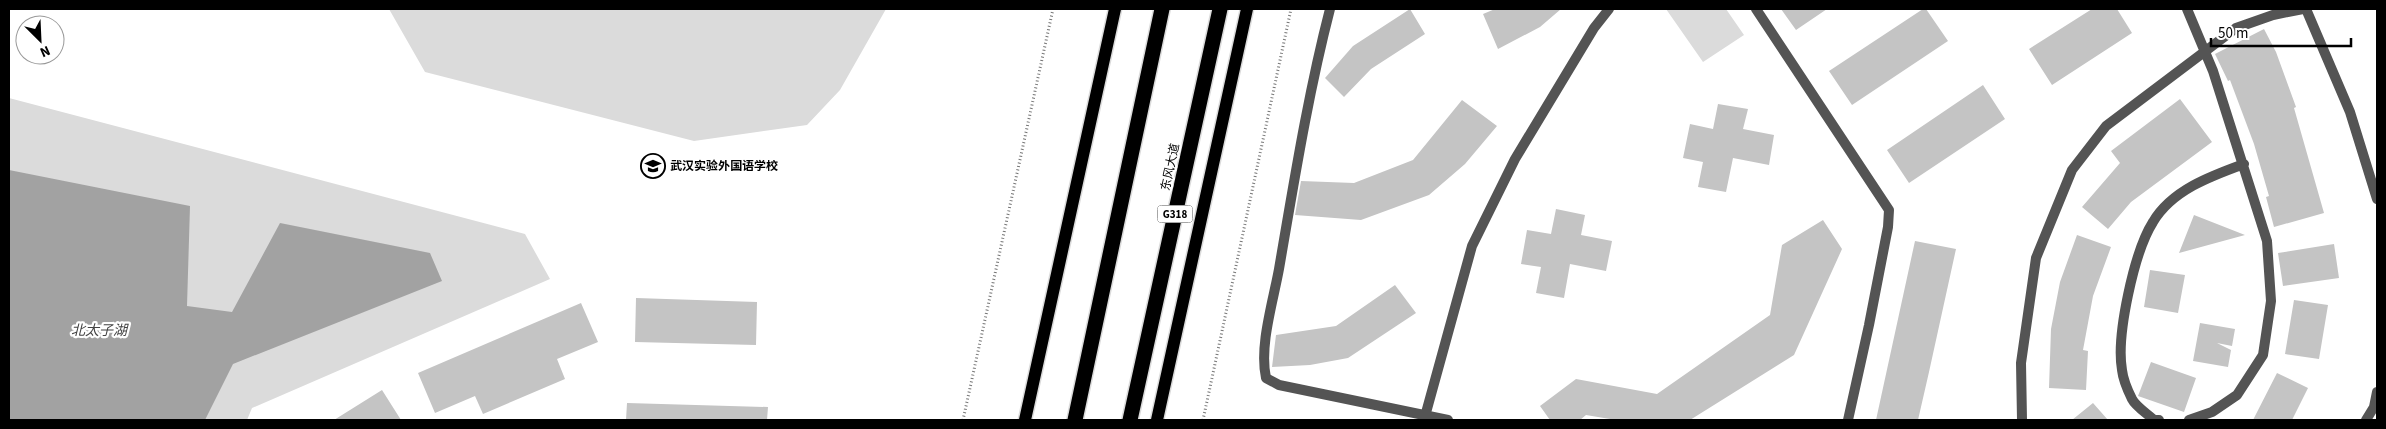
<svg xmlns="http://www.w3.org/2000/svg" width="2386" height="429" viewBox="0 0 2386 429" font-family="'Source Sans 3','Noto Sans SC',sans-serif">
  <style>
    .green { fill: #dbdbdb }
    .water { fill: #a2a2a2 }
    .building { fill: #c4c4c4 }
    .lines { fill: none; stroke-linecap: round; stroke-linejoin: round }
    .primary-casing { stroke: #dbdbdb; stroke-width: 15 }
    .highway-casing { stroke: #dbdbdb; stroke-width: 18 }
    .path { stroke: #767676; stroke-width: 3; stroke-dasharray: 1 2.5; stroke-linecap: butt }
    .street { stroke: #545454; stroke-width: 10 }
    .primary { stroke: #000; stroke-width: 12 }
    .highway { stroke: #000; stroke-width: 15 }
    .labels { text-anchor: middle; stroke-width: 4.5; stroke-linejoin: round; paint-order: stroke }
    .shield { fill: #fff; stroke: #4c4c4c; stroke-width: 1 }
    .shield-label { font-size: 11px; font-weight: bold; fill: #000 }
    .poi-label { font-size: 12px; font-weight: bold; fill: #000; stroke: #fff; text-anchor: start }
    .street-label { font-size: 12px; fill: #000; stroke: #fff }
    .water-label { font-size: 14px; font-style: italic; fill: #434343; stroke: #fff }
  </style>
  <rect width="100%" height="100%" fill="#fff"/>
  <path class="green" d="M389 9H886L840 90 807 125 694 141 425 72Z
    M1666 9H1726L1744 35 1703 62Z
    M9 98 525 234 550 279 252 408 247 420H9Z"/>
  <path class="water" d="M9 170 190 206 187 306 232 312 280 223 430 253 442 281 233 364 205 420H9Z"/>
  <path class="building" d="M1410 9 1425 34 1371 69 1344 97 1325 78 1353 46Z
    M1495 9H1561L1540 27 1498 49 1483 14Z
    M1781 9H1827L1796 30Z
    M1923 9H1926L1948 41 1852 105 1829 71Z
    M2092 9H2117L2132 33 2052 85 2029 49Z
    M2264 29 2276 52 2296 107 2294 108 2324 213 2274 227 2266 197 2269 196 2254 144 2230 80 2228 81 2215 54Z
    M1983 85 2005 119 1909 183 1887 150Z
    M2180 99 2212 142 2131 202 2108 229 2082 207 2120 163 2111 151Z
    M1462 100 1497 126 1465 164 1429 195 1361 220 1295 215 1301 181 1354 183 1413 160Z
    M1718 104 1748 109 1743 129 1774 135 1769 165 1733 158 1726 192 1698 187 1703 162 1683 158 1690 124 1713 129Z
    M1556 209 1585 215 1581 235 1612 241 1606 271 1570 264 1564 298 1536 293 1541 267 1521 264 1527 230 1551 234Z
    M2194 215 2245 235 2179 253Z
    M1823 220 1842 249 1794 355 1690 420H1616L1586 415 1580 420H1550L1540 406 1576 379 1657 394 1770 315 1782 245Z
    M2077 235 2111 247 2093 296 2083 350 2088 351 2086 390 2049 388 2051 329 2060 282Z
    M1915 241 1956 249 1929 372 1918 420H1876Z
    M2334 244 2339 278 2283 286 2278 253Z
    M2150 270 2185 275 2178 313 2144 307Z
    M1395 285 1416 313 1348 358 1310 365 1272 367 1276 335 1336 326Z
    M636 298 757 302 756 345 635 342Z
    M2294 300 2328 305 2319 359 2285 354Z
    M581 303 598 342 557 359 565 379 483 414 475 396 435 413 418 373Z
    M2200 323 2235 329 2232 346 2217 343 2231 350 2228 367 2193 361Z
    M2151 362 2196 378 2184 412 2138 396Z
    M2277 373 2308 388 2292 420H2253Z
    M382 390 401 420H334Z
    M627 403 768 407 767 420H626Z
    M2093 403 2108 420H2072Z"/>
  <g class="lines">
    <defs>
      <path id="primary" d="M1025 420 1115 9
        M1157 420 1247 9"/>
      <path id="highway" d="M1075 420 1162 9
        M1130 420 1220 9"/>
    </defs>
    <use href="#primary" class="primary-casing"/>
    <use href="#highway" class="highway-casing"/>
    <path class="path" d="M963 420 1053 9
      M1203 420 1291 9"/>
    <path class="street" d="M1330 9C1308 94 1294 182 1279 269 1273 302 1259 346 1266 378L1279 385 1448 420
      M1756 9 1889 210 1888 227 1869 325 1848 420
      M2187 9 2213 71 2267 241 2271 301 2263 355 2237 395 2212 412 2189 420
      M2306 9 2350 112 2377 199
      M1424 420 1472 246 1515 159 1594 28 1609 9
      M2022 420 2021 363 2036 258 2072 170 2106 126 2236 28 2273 15 2303 9
      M2159 420H2154C2148 414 2136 407 2132 399 2128 391 2123 379 2122 370 2116 336 2134 252 2153 222 2172 190 2211 176 2244 164
      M2366 420 2374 407 2377 392"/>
    <use href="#primary" class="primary"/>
    <use href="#highway" class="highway"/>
  </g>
  <defs>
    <symbol id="school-ring" viewBox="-11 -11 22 22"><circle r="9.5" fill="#fff" stroke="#000" stroke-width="1.5"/><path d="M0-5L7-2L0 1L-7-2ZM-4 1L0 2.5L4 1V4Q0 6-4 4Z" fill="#000"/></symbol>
  </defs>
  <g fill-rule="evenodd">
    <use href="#school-ring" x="639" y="152" width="28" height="28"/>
  </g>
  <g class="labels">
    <rect class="shield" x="1157.5" y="205.5" width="35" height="17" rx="4"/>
    <g class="shield-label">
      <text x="1175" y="218">G318</text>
    </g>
    <g class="poi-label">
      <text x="670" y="170">武汉实验外国语学校</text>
    </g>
    <g class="street-label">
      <text transform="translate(1170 167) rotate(-78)" y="4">东风大道</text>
    </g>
    <g class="water-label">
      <text x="99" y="335">北太子湖</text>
    </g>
  </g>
  <rect width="2386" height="429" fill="none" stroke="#000000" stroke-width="20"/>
  <g transform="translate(40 40) rotate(156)"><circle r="24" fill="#ffffff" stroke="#999999"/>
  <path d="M0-4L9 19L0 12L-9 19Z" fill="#000000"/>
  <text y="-8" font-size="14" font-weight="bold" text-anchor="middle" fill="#000000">N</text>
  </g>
  <path d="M2211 38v8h140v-8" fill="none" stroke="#000000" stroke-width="2.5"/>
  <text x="2218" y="38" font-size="15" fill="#000000" stroke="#ffffff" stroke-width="4" paint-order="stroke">50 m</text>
</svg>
